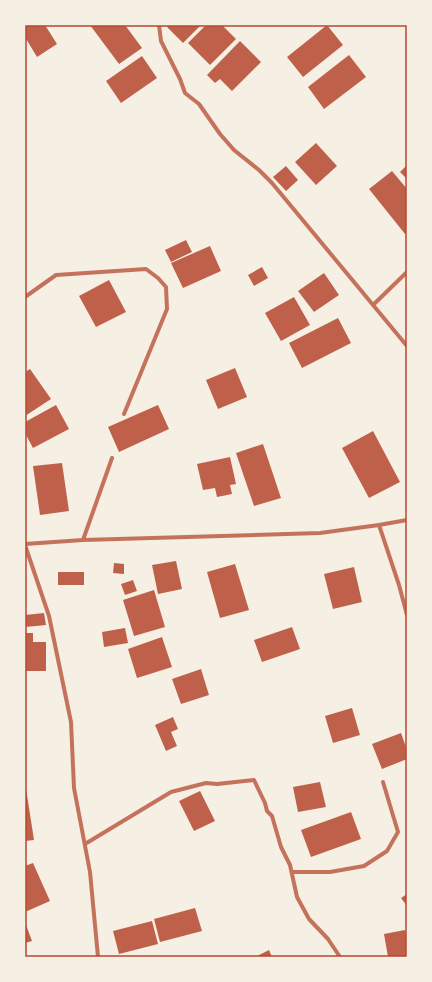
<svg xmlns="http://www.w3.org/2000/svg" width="432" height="982" viewBox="0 0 432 982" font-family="Arial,sans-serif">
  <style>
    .building { fill: #bf614a }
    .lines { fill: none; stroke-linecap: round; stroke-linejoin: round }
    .minor { stroke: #c5725c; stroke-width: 4 }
    .neatline { fill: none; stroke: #b5482f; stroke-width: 1.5 }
  </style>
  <rect width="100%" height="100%" fill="#f6efe4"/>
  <path class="building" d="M25 25H45L57 44 37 57 25 37Z
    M90 25H125L142 48 119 64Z
    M169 25H201L183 43 167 27Z
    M206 25H222L236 39 210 65 188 43Z
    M327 25 343 45 303 77 287 57Z
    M240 41 261 62 232 91 220 79 215 83 207 75Z
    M349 55 366 77 324 109 308 87Z
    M142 56 157 78 121 103 106 81Z
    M316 143 337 166 316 185 295 162Z
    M407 165V179L400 172Z
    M286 166 298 180 286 191 273 177Z
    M392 171 407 189V232L405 234 369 189Z
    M186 240 192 252 171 262 165 250Z
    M210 246 221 271 183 288 171 263Z
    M262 267 268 278 254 286 248 275Z
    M324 273 339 295 314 312 298 291Z
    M109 280 126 312 96 327 79 296Z
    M294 297 310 325 281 341 265 313Z
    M338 318 351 343 302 368 289 343Z
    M235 368 247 397 218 409 206 380Z
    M30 369 51 399 25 416V372Z
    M56 405 69 429 33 448 25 433V422Z
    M158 405 169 429 119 452 108 427Z
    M373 431 400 482 369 498 342 448Z
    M263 444 281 498 254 506 236 453Z
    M230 457 236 484 230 485 232 494 217 497 215 488 203 490 197 464Z
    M62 463 69 511 40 515 33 466Z
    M176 561 182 589 158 594 152 565Z
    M114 563 124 564V574L113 573Z
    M235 564 249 610 220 618 207 572Z
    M354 567 362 602 333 609 324 574Z
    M58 572H84V585H58Z
    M133 580 137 591 125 595 121 584Z
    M154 590 165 627 134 636 123 600Z
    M44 613 46 625 25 627V615Z
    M292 627 300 649 262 662 254 640Z
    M125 628 128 643 104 647 102 632Z
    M25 633H33V642H46V671H25Z
    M162 637 172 667 137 678 128 649Z
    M201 669 209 695 181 704 172 679Z
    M352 708 360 735 333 743 325 716Z
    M173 717 178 729 171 732 177 746 166 751 155 725Z
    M401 733 407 750V759L382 769 372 744Z
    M25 782 34 840 25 841Z
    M320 782 326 807 298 812 293 787Z
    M200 791 215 821 194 831 179 801Z
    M351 812 361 839 311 857 301 830Z
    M33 863 50 901 25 912V866Z
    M407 894V906L401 898Z
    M195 908 202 931 160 942 154 919Z
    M152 921 158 944 119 954 113 931Z
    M25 922 32 941 25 943Z
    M405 930 407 940V957H388L384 934Z
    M269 950 272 957H255Z"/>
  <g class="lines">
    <path class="minor" d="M159 25 161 41 180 79 185 93 199 104 220 134 234 150 259 170 272 183 407 346
      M25 297 56 275 146 269 158 278 166 287 167 309 124 414
      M373 305 407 272
      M379 525 399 585 407 615
      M83 540 112 458
      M25 544 83 540 320 533 379 525 407 520
      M25 545 49 616 71 722 74 788 90 872 98 957
      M85 844 171 792 206 783 217 784 254 780 265 803 267 811 272 816 281 847 290 865 297 897 309 919 328 939 340 957
      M292 872H330L364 866 387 851 398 832 383 782"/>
  </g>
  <rect width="432" height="982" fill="none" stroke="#f6efe4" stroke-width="52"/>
  <rect x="26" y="26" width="380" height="930" class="neatline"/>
</svg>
